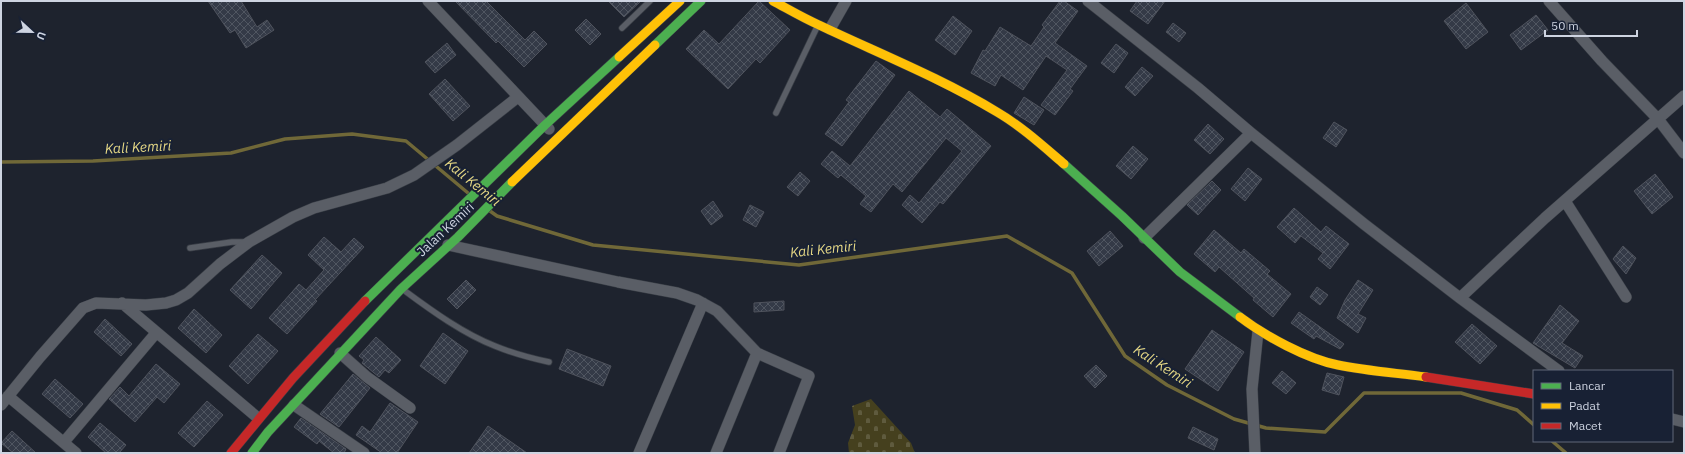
<svg xmlns="http://www.w3.org/2000/svg" width="1685" height="454" viewBox="0 0 1685 454" font-family="'IBM Plex Sans',sans-serif">
  <style>
    .cemetery { fill: url(#cemetery-stones) }
    .lines { fill: none; stroke-linecap: round; stroke-linejoin: round }
    .stream { stroke: #706838; stroke-width: 3.5 }
    .building { fill: url(#building-cross-hatch); stroke: #4f535d }
    .lane-casing { stroke: #383d45; stroke-width: 7 }
    .street-casing { stroke: #383d45; stroke-width: 12 }
    .fast-casing { stroke: #383d45; stroke-width: 10 }
    .slow-casing { stroke: #383d45; stroke-width: 10 }
    .jam-casing { stroke: #383d45; stroke-width: 10 }
    .lane { stroke: #5a5e66; stroke-width: 5.5 }
    .street { stroke: #5a5e66; stroke-width: 11 }
    .fast { stroke: #4caf50; stroke-width: 9 }
    .slow { stroke: #ffc107; stroke-width: 9 }
    .jam { stroke: #c62828; stroke-width: 9 }
    .labels { text-anchor: middle; stroke-width: 4; stroke-linejoin: round; paint-order: stroke }
    .street-label { font-size: 13px; fill: #ced4e1; stroke: #182134 }
    .water-label { font-size: 14px; font-style: italic; fill: #e5d784; stroke: #182134 }
  </style>
  <defs>
    <pattern id="cemetery-stones" width="16" height="16" patternUnits="userSpaceOnUse"><rect width="16" height="16" fill="#45401e"/><path d="M2 7V4a2 2 0 0 1 4 0v3zM10 15v-3a2 2 0 0 1 4 0v3z" fill="#5f5b3e"/></pattern>
    <pattern id="building-cross-hatch" width="8" height="8" patternUnits="userSpaceOnUse"><rect width="8" height="8" fill="#343a47"/><path d="M0 0l8 8M0 8l8-8" fill="none" stroke="#505661"/></pattern>
  </defs>
  <rect width="100%" height="100%" fill="#1e232e"/>
  <path class="cemetery" d="M871 399 911 443 915 453H849L848 443 855 425 852 406Z"/>
  <g class="lines">
    <path class="stream" d="M1 162 93 161 231 153 285 139 352 134 406 141 468 193
      M490 211 497 216 593 245 799 265 1007 236 1072 273 1125 356 1167 385 1234 419 1266 428 1325 432 1364 393H1461L1517 410 1534 425
      M1552 441 1566 453"/>
  </g>
  <path class="building" d="M208 1H241L257 27 267 20 274 30 246 48 235 30 230 33Z
    M455 1H486L525 40 534 31 547 44 524 67 498 41 496 43Z
    M608 1H641L624 17Z
    M759 1 790 30 760 63 756 59 728 89 686 49 704 30 719 44Z
    M1060 1H1064L1078 11 1055 43 1087 66 1070 89 1073 91 1055 115 1041 105 1067 70 1046 56 1023 90 1001 75 995 86 971 73 983 50 985 51 1000 27 1031 46 1044 27 1042 25Z
    M1137 1H1165L1148 24 1130 11Z
    M1466 3 1488 32 1466 49 1444 21Z
    M1536 15 1548 30 1521 50 1510 35Z
    M953 16 972 31 955 55 935 40Z
    M586 19 601 34 590 45 575 30Z
    M1173 23 1186 33 1179 42 1166 32Z
    M447 43 456 55 435 73 425 62Z
    M1116 44 1128 53 1114 73 1101 63Z
    M876 61 895 75 842 146 825 134 849 102 846 100Z
    M1142 67 1153 76 1135 96 1125 87Z
    M445 79 470 106 453 121 429 94Z
    M909 91 940 117 947 109 991 146 943 204 940 202 922 223 902 205 910 195 919 203 962 151 946 138 902 192 893 184 871 212 860 204 866 196 841 175 838 178 821 164 832 151 850 166Z
    M1024 97 1044 110 1034 125 1014 113Z
    M1334 122 1347 130 1336 147 1323 138Z
    M1208 124 1224 139 1210 154 1194 140Z
    M1133 146 1148 159 1131 179 1116 166Z
    M1248 168 1262 179 1245 201 1231 189Z
    M800 172 810 181 798 196 787 187Z
    M1655 174 1673 197 1652 214 1634 191Z
    M1212 181 1221 190 1198 215 1187 205Z
    M713 201 723 216 711 225 701 211Z
    M750 205 764 212 756 227 743 220Z
    M1294 208 1321 232 1326 226 1349 244 1330 269 1318 259 1323 253 1301 236 1295 243 1277 227Z
    M1214 230 1241 253 1244 249 1270 271 1267 274 1291 294 1273 317 1253 300 1254 298 1219 267 1215 272 1194 254Z
    M1110 231 1123 246 1099 266 1087 251Z
    M324 237 341 252 354 238 364 247 315 300 317 301 287 334 269 318 299 284 306 290 324 270 308 255Z
    M1623 246 1636 258 1626 274 1613 259Z
    M262 255 282 273 251 309 230 290Z
    M466 280 476 290 457 309 447 299Z
    M1358 280 1373 290 1358 314 1366 318 1358 333 1337 318 1345 300Z
    M1317 287 1328 295 1320 305 1310 297Z
    M784 301V310L754 312V303Z
    M1560 305 1579 321 1562 343 1583 356 1575 368 1533 343Z
    M194 309 222 335 206 353 178 328Z
    M1299 312 1344 344 1340 349 1316 336 1314 339 1291 323Z
    M105 319 132 344 121 356 94 332Z
    M1472 324 1497 346 1480 364 1455 342Z
    M1212 330 1244 352 1218 391 1185 369Z
    M443 333 468 351 445 384 420 366Z
    M258 334 278 351 248 384 229 366Z
    M376 337 401 360 389 373 385 370 379 377 362 363 364 360 359 356Z
    M567 349 611 366 603 386 559 369Z
    M156 364 180 384 164 403 157 397 135 422 109 399 120 387 129 396Z
    M1096 365 1107 376 1095 388 1084 376Z
    M1282 371 1296 383 1286 394 1272 383Z
    M1327 373 1344 377 1339 395 1322 390Z
    M353 374 370 388 339 427 320 414Z
    M55 379 83 404 70 418 42 394Z
    M207 401 223 415 194 447 178 433Z
    M390 403 418 422 397 453H382L356 435 362 426 370 432Z
    M301 418 346 449 344 453H334L319 441 317 444 294 427Z
    M100 423 126 445 119 453H106L88 437Z
    M488 426 527 453H469Z
    M1193 427 1218 439 1214 450 1188 438Z
    M12 431 36 453H13L1 443Z"/>
  <g class="lines">
    <defs>
      <path id="lane" d="M622 28 650 1
        M776 113 818 25
        M190 248 232 242H247
        M405 291C432 311 464 334 495 346 512 353 530 358 549 362"/>
      <path id="street" d="M428 1 549 129
        M1088 1 1198 88 1251 133 1364 224 1460 298 1559 371
        M1549 1 1602 61 1658 119 1684 153
        M830 29 846 1
        M1565 201 1626 297
        M1144 238 1251 133
        M448 245 618 282 677 293 697 300 717 311 757 353 809 376 779 453
        M1460 298 1545 218 1684 96
        M122 303 258 418
        M340 353 367 377 410 408
        M8 396 76 453
        M1 405 40 357 83 308 96 303 146 305 166 303 176 300 188 293 220 264 249 242 293 217 314 208 387 188 414 175 457 145 518 97
        M294 405 364 453
        M1672 419 1684 422
        M64 442 156 333
        M639 453 703 303
        M716 453 757 353
        M1255 453 1252 389 1258 331"/>
      <path id="fast" d="M655 45 701 1
        M1064 164 1122 216 1180 272 1240 317
        M365 301 545 125 619 57
        M252 453 268 432 401 289 458 237 512 182"/>
      <path id="slow" d="M773 1C788 9 803 18 819 25 878 53 941 78 997 112 1021 126 1043 146 1064 164
        M619 57 680 1
        M512 182 655 45
        M1240 317C1265 336 1307 359 1338 365 1367 371 1397 373 1426 377"/>
      <path id="jam" d="M1426 377 1534 394
        M231 453 293 378 365 301"/>
    </defs>
    <use href="#lane" class="lane-casing"/>
    <use href="#street" class="street-casing"/>
    <use href="#fast" class="fast-casing"/>
    <use href="#slow" class="slow-casing"/>
    <use href="#jam" class="jam-casing"/>
    <use href="#lane" class="lane"/>
    <use href="#street" class="street"/>
    <use href="#fast" class="fast"/>
    <use href="#slow" class="slow"/>
    <use href="#jam" class="jam"/>
  </g>
  <g class="labels">
    <g class="street-label">
      <text transform="translate(445 229) rotate(-43)" y="5">Jalan Kemiri</text>
    </g>
    <g class="water-label">
      <text transform="translate(138 147) rotate(-3)" y="5">Kali Kemiri</text>
      <text transform="translate(473 182) rotate(39)" y="5">Kali Kemiri</text>
      <text transform="translate(823 249) rotate(-6)" y="5">Kali Kemiri</text>
      <text transform="translate(1163 366) rotate(33)" y="5">Kali Kemiri</text>
    </g>
  </g>
  <rect width="1685" height="454" fill="none" stroke="#ced4e1" stroke-width="4"/>
  <rect x="1533" y="370" width="140" height="72" fill="#182134" stroke="#616979"/>
  <rect x="1541" y="383" width="20" height="6" fill="#4caf50" stroke="#616979"/>
  <text x="1569" y="390" font-size="12" fill="#ced4e1">Lancar</text>
  <rect x="1541" y="403" width="20" height="6" fill="#ffc107" stroke="#616979"/>
  <text x="1569" y="410" font-size="12" fill="#ced4e1">Padat</text>
  <rect x="1541" y="423" width="20" height="6" fill="#c62828" stroke="#616979"/>
  <text x="1569" y="430" font-size="12" fill="#ced4e1">Macet</text>
  <g transform="translate(32 32) rotate(112)" stroke="#182134" stroke-width="3" paint-order="stroke">
  <path d="M0-3L7 15L0 10L-7 15Z" fill="#ced4e1"/>
  <text y="-6" font-size="11" font-weight="bold" text-anchor="middle" fill="#ced4e1">U</text>
  </g>
  <path d="M1545 30v6h92v-6" fill="none" stroke="#ced4e1" stroke-width="2"/>
  <text x="1551" y="30" font-size="12" fill="#ced4e1" stroke="#182134" stroke-width="3" paint-order="stroke">50 m</text>
</svg>
